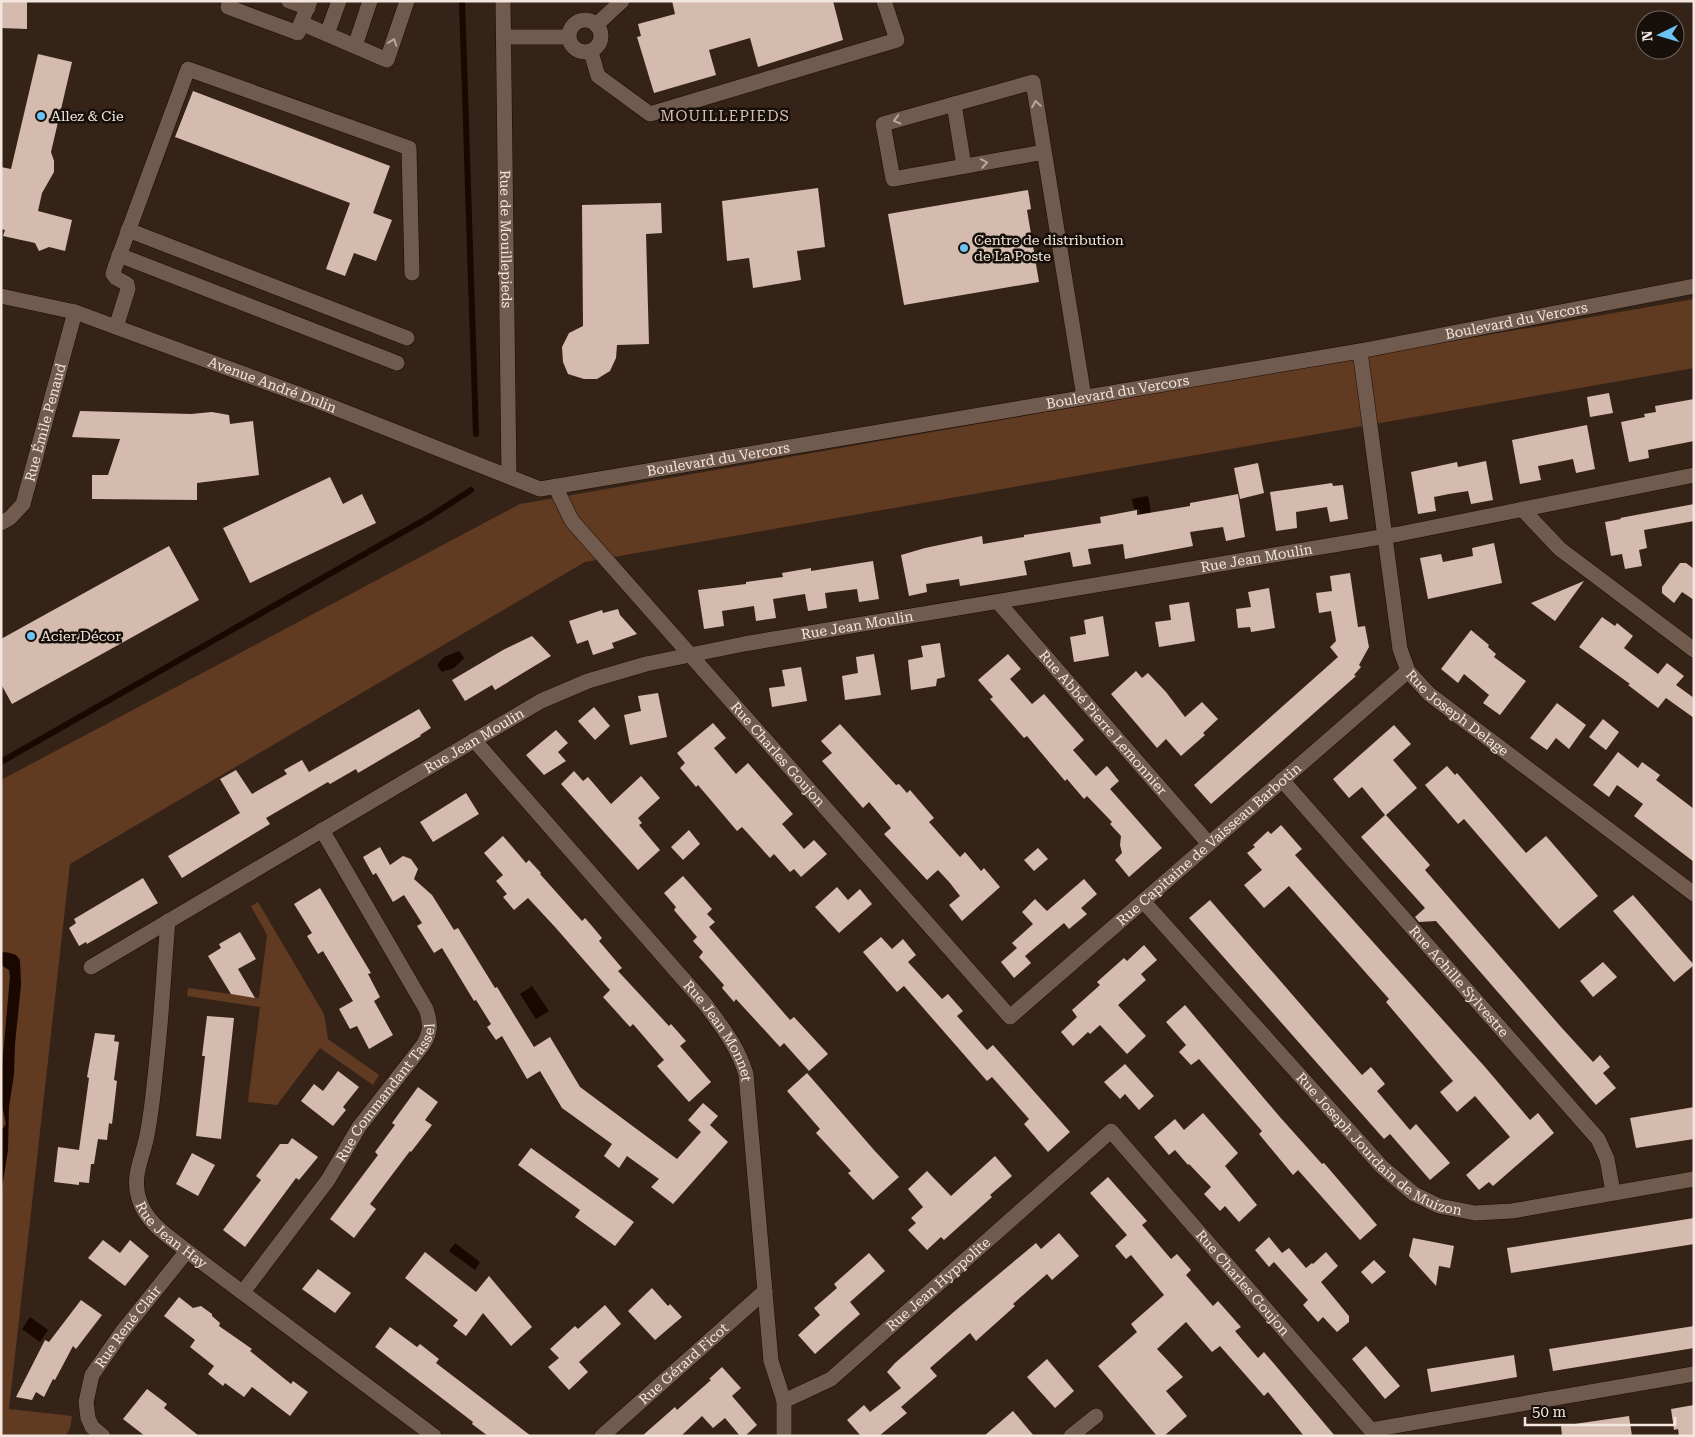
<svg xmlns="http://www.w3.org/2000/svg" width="1695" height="1437" viewBox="0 0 1695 1437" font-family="'Roboto Serif',serif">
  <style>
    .green { fill: #603b22 }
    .water { fill: #1a0700 }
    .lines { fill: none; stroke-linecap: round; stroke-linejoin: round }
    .stream { stroke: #1a0700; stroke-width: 6 }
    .building { fill: #d4bbad }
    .minor-casing { stroke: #1c0c03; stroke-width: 16 }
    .minor { stroke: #715b4e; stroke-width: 15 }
    .oneway { stroke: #b8a79d }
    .poi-dot { fill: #6ac3f1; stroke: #170f0a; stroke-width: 2 }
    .labels { text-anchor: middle; stroke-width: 5; stroke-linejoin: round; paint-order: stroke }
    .poi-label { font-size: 14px; fill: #f3e6de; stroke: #170f0a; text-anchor: start }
    .street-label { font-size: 14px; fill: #f3e6de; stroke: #170f0a }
    .neighbourhood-label { font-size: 15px; letter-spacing: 1px; fill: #d8bfb0; stroke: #170f0a }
  </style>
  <rect width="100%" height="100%" fill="#362317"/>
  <path class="green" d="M1694 299V368L585 562 70 864 9 1409 72 1416 70 1428 66 1436H1V780L520 504Z
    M258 902 324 1014 328 1039 379 1075 373 1085 320 1048 277 1105 248 1102 260 1007 187 996 188 988 259 998 267 935 251 906Z"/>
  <path class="water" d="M1148 496 1153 525 1142 527 1139 509H1134L1132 499Z
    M459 651 464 658 454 668 442 672 437 665 444 657Z
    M4 952 10 953 16 955 20 960 21 985 15 1044 14 1074 9 1107 8 1150 1 1194V1131L6 1124 1 1101V1078L10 976 9 970 1 965V953Z
    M532 986 549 1011 536 1019 520 994Z
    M455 1243 480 1262 475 1270 449 1251Z
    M30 1317 48 1330 40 1342 22 1329Z"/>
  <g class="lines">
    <path class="stream" d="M462 1 476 434
      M1 762 431 516 471 490"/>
  </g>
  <path class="building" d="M1 1H27V29L1 28Z
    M672 1H833L843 40 758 67 750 38 709 50 716 75 654 93 637 37 641 36 638 24 675 14Z
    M38 54 72 62 51 152 54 161V172L42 193 38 211 72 220 65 251 49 247 39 251 35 243 3 236 5 230 1 229V167L11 169Z
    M193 91 390 166 373 213 392 220 376 261 354 253 345 276 326 269 350 203 175 137Z
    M818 188 825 247 797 251 801 280 753 288 749 258 727 261 722 201Z
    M1028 190 1031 209 1027 210 1039 282 904 305 888 214Z
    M661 203 662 233 646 234 649 344 617 345 616 358 610 371 597 379H584L568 374 563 362 562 347 569 333 583 326 582 205Z
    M1609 393 1613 413 1590 417 1587 397Z
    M1694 399V441L1648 450 1649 458 1629 462 1621 422 1645 417 1644 414 1656 412 1655 406Z
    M80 411 191 414 212 412 229 415 230 424 253 421 259 475 197 483V500L92 499V475H108L120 439 72 437Z
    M1587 425 1595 469 1576 473 1573 459 1554 463 1538 466 1541 480 1520 484 1512 440Z
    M1486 461 1493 500 1471 504 1468 491 1449 494 1434 497 1436 511 1418 514 1411 472 1457 462 1458 467Z
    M1258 463 1264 493 1240 499 1234 468Z
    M330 477 343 504 362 494 376 523 250 583 223 528Z
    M1332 483 1333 486 1343 485 1348 519 1330 522 1327 507 1296 512 1297 528 1276 531 1270 492Z
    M1238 494 1245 537 1226 541 1223 527 1190 532 1193 546 1125 559 1123 544 1088 549 1091 564 1073 567 1070 552 1024 561 1027 575 960 586 959 579 926 584 927 592 909 596 901 555 925 548 982 536 983 544 1024 537V535L1101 523 1100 517 1137 510V515L1190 506V503Z
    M1694 504V521L1644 530 1647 548 1639 550 1642 566 1625 569 1622 554 1611 556 1605 522 1621 519 1620 518Z
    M1494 543 1502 583 1428 599 1420 558 1441 554 1443 562 1473 556 1472 548Z
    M169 546 199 600 12 704 1 684V639Z
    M873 561 879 599 859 602 857 589 825 593 827 608 808 611 805 594 773 599 776 618 756 621 754 606 722 611 724 626 704 629 698 590 746 584V582L783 577 782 573 811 568V571Z
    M1680 563H1686L1694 569V600L1682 592 1674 603 1662 593V587Z
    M1350 573 1358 627 1365 626 1369 647 1359 665 1361 667 1354 675 1356 676 1211 804 1194 785 1338 657 1330 647 1336 641 1331 611 1319 613 1316 593 1332 591 1330 576Z
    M1584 581 1555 621 1531 603 1553 594Z
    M1269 588 1275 628 1251 632 1250 627 1238 628 1236 609 1251 607 1248 592Z
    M1189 602 1195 641 1159 647 1155 622 1171 620 1169 605Z
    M618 609 620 615 637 634 612 643 614 648 593 655 588 640 577 644 569 621 602 610 603 613Z
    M1103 616 1109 656 1074 662 1070 637 1086 634 1084 620Z
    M1602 617 1615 626 1617 623 1633 636 1624 648 1658 674 1667 663 1684 676 1676 685 1694 698V718L1666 698 1658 708 1628 685 1630 684 1579 647Z
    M1471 630 1489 645 1488 647 1496 654 1494 657 1526 681 1500 715 1483 703 1489 695 1464 674 1458 683 1441 669Z
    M532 636 551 656 495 690 492 685 465 701 452 680 503 650Z
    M940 643 945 677 937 679 936 686 911 690 908 660 923 657 921 646Z
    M874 654 881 695 845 700 842 676 858 673 856 657Z
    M1008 654 1021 669 1010 679 1032 704 1044 694 1084 740 1073 750 1096 776 1107 766 1119 781 1110 789 1162 848 1129 877 1115 860 1122 853 1120 845 1121 836 1110 824 1112 822 1087 796 1084 799 1067 779 1065 781 1027 736 1024 738 990 699 993 697 978 680Z
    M801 667 807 701 772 707 769 688 785 686 782 670Z
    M1136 671 1142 678 1148 673 1166 692 1185 717 1202 702 1218 719 1203 733 1205 735 1181 756 1166 739 1157 748 1111 694Z
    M658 693 667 737 630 745 624 715 641 711 638 696Z
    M1557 703 1586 725 1569 749 1556 738 1547 750 1530 738Z
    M594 707 610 726 595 740 578 721Z
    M419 709 431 728 420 735 421 736 358 773 356 769 330 784 328 782 266 818 270 824 182 878 168 856 240 813 220 779 236 770 252 794 287 774 284 770 302 760 309 772Z
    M1603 719 1619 732 1606 750 1589 737Z
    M713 723 726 738 714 748 736 774 748 763 793 814 782 824 804 849 814 840 827 854 801 877 794 869 790 872 774 854 770 858 742 827 737 831 698 785 696 787 680 768 685 763 677 753Z
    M840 724 896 785 899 784 907 793 910 790 934 818 929 822 960 857 965 852 981 871 984 868 1000 887 962 921 949 905 960 896 950 883 938 870 927 880 884 834 891 828 869 802 863 808 822 761 832 753 821 741Z
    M1394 725 1411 744 1393 760 1417 788 1386 815 1430 865 1425 870 1561 1027 1593 1062 1600 1055 1610 1067 1603 1073 1616 1088 1596 1105 1436 921 1419 922 1415 917 1425 908 1361 837 1385 815 1362 787 1349 798 1333 779Z
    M556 730 568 743 558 752 566 761 544 775 526 755Z
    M1618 752 1638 768 1642 762 1660 775 1656 780 1694 809V862L1634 816 1643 804 1617 785 1609 797 1593 785Z
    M1447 766 1455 775 1457 773 1526 853 1546 836 1598 896 1559 929 1464 819 1458 824 1425 785Z
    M574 771 583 781 588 777 611 804 641 776 660 798 638 818 642 823 639 825 660 850 638 870 561 784Z
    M466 793 479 814 433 842 420 822Z
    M1281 825 1302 849 1295 855 1485 1067 1530 1120 1538 1113 1554 1133 1493 1186 1489 1182 1479 1190 1466 1175 1510 1137 1475 1096 1457 1112 1440 1092 1453 1081 1386 1002 1389 999 1289 886 1264 908 1244 885 1262 870 1247 853 1255 847 1253 845 1268 831 1271 834Z
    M689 830 700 844 683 860 671 847Z
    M503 836 526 863 529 860 541 873 540 874 582 921 585 918 592 926 602 938 599 941 622 968 618 971 669 1026 671 1024 686 1041 680 1046 711 1082 689 1102 657 1066 664 1060 633 1024 630 1027 603 997 610 990 555 927 528 898 514 910 503 897 507 894 496 881 503 875 484 853Z
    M380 847 390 865 403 856 411 859 418 869 414 879 432 895 454 930 458 928 495 988 497 987 534 1047 550 1037 580 1087 677 1159 701 1132 688 1120 703 1103 718 1116 710 1125 728 1142 673 1204 651 1187 659 1179 627 1156 619 1168 604 1156 612 1144 562 1108 540 1071 527 1079 502 1036 496 1040 487 1027 491 1024 476 1000 474 1001 442 948 434 953 417 926 422 923 404 895 393 902 376 873 373 875 363 857Z
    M1038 848 1048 859 1034 871 1024 860Z
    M683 876 712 909 707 914 715 922 709 927 790 1020 794 1017 828 1054 809 1071 784 1043 780 1047 736 999 734 1002 722 988 724 985 699 957 703 952 693 941 697 937 674 910 676 907 664 893Z
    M143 878 158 903 87 944 86 942 79 946 69 928 76 923 74 919Z
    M1084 879 1097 894 1081 908 1087 914 1069 929 1064 923 1025 956 1031 963 1014 978 1001 962 1017 948 1012 943 1033 924 1022 912 1035 899 1047 911Z
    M837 887 848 900 860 889 872 904 839 933 815 907Z
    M320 888 371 973 368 974 380 997 374 1001 393 1035 369 1049 357 1026 350 1029 339 1009 353 1001 323 951 318 954 307 936 312 933 294 904Z
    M1633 895 1694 965 1674 982 1613 911Z
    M1210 900 1362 1075 1371 1067 1385 1084 1377 1091 1410 1130 1416 1124 1450 1163 1430 1180 1390 1134 1384 1139 1189 918Z
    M240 932 256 959 238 969 255 998 231 994 208 956 221 948 219 944Z
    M881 937 892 949 903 939 916 955 908 962 942 999 948 994 963 1011 957 1016 987 1050 993 1045 1070 1132 1048 1152 1024 1124 1029 1119 992 1077 987 1081 904 986 897 992 863 952Z
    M1144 945 1157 960 1141 974 1146 980 1118 1005 1146 1036 1127 1054 1100 1025 1090 1034 1088 1032 1073 1046 1061 1032 1077 1017 1072 1010 1100 985 1097 982 1124 958 1127 961Z
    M1603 962 1617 977 1593 997 1580 981Z
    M1185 1005 1279 1116 1322 1164 1324 1163 1377 1225 1360 1240 1298 1170 1293 1175 1259 1134 1262 1131 1199 1059 1191 1065 1179 1052 1186 1045 1166 1022Z
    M207 1016 234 1018 221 1139 196 1136 205 1056H202Z
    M95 1033 115 1035 114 1041 119 1042 114 1080 117 1081 112 1124 109 1123 107 1140 98 1139 94 1164H91L89 1183 79 1182V1185L54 1182 58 1147 79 1150 89 1078 87 1077Z
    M1125 1064 1154 1096 1139 1110 1125 1094 1120 1099 1104 1082Z
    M338 1071 359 1087 343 1107 346 1110 333 1126 301 1101 314 1084 323 1091Z
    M807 1073 874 1150 899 1177 873 1200 848 1173 851 1171 816 1133 820 1129 787 1091Z
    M418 1087 438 1102 425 1120 432 1125 411 1152 410 1151 370 1204 376 1209 354 1238 330 1219 378 1155 375 1152 395 1125 392 1123Z
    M1694 1107V1139L1636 1148 1630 1118Z
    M1203 1113 1238 1153 1225 1166 1257 1205 1239 1222 1225 1206 1220 1211 1204 1194 1211 1187 1189 1164 1188 1165 1175 1150 1169 1155 1154 1137 1175 1119 1184 1130Z
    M292 1138 318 1157 299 1180 296 1178 245 1247 223 1230 261 1180 256 1176 280 1144H288Z
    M531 1148 634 1222 615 1246 575 1217 580 1210 518 1165Z
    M192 1153 215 1165 198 1196 176 1184Z
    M995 1156 1012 1176 990 1195 992 1197 944 1240 941 1237 927 1250 908 1230 916 1223 911 1218 923 1207 908 1189 927 1171 951 1196Z
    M1108 1177 1147 1221 1142 1225 1171 1259 1177 1254 1191 1270 1186 1275 1213 1306 1218 1301 1241 1327 1235 1331 1258 1358 1264 1352 1335 1436H1304L1268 1392 1264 1396 1220 1346 1212 1352 1186 1322 1157 1349 1183 1377 1166 1391 1187 1416 1164 1436H1157L1098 1366 1137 1332 1131 1324 1164 1295 1131 1255 1126 1259 1115 1246 1127 1235 1090 1193Z
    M1694 1218V1244L1511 1273 1507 1248Z
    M1059 1233 1079 1256 1052 1280 1047 1274 1013 1304 1015 1306 976 1341 970 1333 930 1368 937 1376 901 1407 907 1413 879 1436H861L847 1420 864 1405 870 1412 901 1388 887 1372 895 1363 956 1310 1036 1243 1041 1249Z
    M1269 1237 1282 1253 1289 1248 1306 1268 1312 1263 1313 1264 1326 1252 1338 1266 1321 1282 1349 1316V1322L1337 1332 1323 1317 1318 1322 1303 1305 1308 1300 1274 1262 1269 1267 1255 1250Z
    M1413 1238 1454 1246 1450 1268 1439 1266 1436 1286 1409 1256Z
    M103 1240 120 1253 130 1240 149 1256 125 1286 88 1258Z
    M425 1252 476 1292 489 1276 532 1327 511 1346 483 1313 466 1336 453 1326 458 1320 405 1278Z
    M869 1253 885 1271 850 1302 860 1314 815 1354 798 1335 820 1315 814 1308 837 1288 834 1284Z
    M1374 1260 1386 1272 1372 1284 1361 1272Z
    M318 1269 351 1293 335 1313 302 1289Z
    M652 1288 668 1306 670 1304 682 1317 655 1340 628 1311Z
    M179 1297 193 1308 201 1306 212 1314V1316L220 1323 219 1326 252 1349 250 1351 291 1384 293 1381 308 1392 290 1416 252 1387 244 1397 225 1383 223 1386 208 1374 214 1366 190 1347 195 1340 164 1316Z
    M81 1300 102 1315 76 1349 73 1346 55 1380 53 1379 44 1397 36 1392 32 1400 16 1397 45 1340 49 1342Z
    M605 1305 621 1324 579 1362 588 1372 569 1390 548 1367 559 1358 550 1349 575 1326 578 1329Z
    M1694 1326V1348L1553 1371 1549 1349Z
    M390 1327 417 1347 420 1344 439 1359 436 1363 531 1436H488L472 1424 473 1422 375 1347Z
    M1366 1346 1400 1386 1385 1399 1352 1359Z
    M1514 1355 1517 1377 1431 1392 1427 1369Z
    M1047 1359 1074 1391 1055 1408 1027 1377Z
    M722 1367 741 1388 732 1396 757 1425 745 1436H740L725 1418 713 1428 702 1416 681 1436H642L675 1407 677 1410 711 1380 709 1379Z
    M147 1389 167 1404 164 1408 199 1436H145L123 1419Z
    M1694 1405V1436H1679L1678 1429 1674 1430 1671 1409Z
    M1013 1411 1034 1436H984Z
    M1629 1416 1632 1436H1562L1561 1426Z"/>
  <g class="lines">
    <defs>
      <g id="minor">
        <path d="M230 1 228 7 298 33 301 23"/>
        <path d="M289 1 308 8"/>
        <path d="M310 1 301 23 387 60 407 1"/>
        <path id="s1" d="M503 1 509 477"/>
        <circle cx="585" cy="36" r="16"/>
        <path d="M596 25 622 1"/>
        <path d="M327 34 339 1"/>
        <path d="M504 37H568"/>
        <path d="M355 46 370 1"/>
        <path d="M591 52 598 76 650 114 897 40 884 1"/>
        <path d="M954 104 964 166"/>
        <path d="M1044 152 893 179 883 124 1033 82 1084 397"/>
        <path d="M128 230 407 338"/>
        <path d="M119 255 397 363"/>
        <path id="s2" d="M1 296 75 312 320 402 540 489 1360 351 1694 286"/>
        <path d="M116 327 128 289 127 284 116 278 113 274 115 267 188 69 409 148 412 273"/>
        <path id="s3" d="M1360 351 1400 649 1408 671 1429 694 1694 894"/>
        <path id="s4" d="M555 486 572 521 1010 1017 1408 671"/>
        <path d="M1522 509 1560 549 1694 650"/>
        <path id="s5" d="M1 523 10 518 23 504 75 312"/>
        <path id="s6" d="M998 602 1209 844"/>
        <path id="s7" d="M474 740 706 1005C723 1029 737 1045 746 1074L771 1361 784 1401"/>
        <path id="s8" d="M1282 780 1598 1139 1607 1159 1613 1192"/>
        <path id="s9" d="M1143 901 1382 1167 1414 1194 1439 1206 1475 1213 1512 1211 1694 1179"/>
        <path id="s10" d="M168 921C164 966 162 1012 157 1057 154 1085 152 1113 146 1140 141 1161 132 1178 139 1199 146 1223 169 1237 187 1251L434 1436"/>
        <path id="s11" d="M91 967 541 701 588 681 646 664 744 644 1399 534 1694 475"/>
        <path id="s12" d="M243 1292 328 1180 359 1127 423 1045C431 1032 431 1024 426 1009L322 830"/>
        <path d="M1371 1430 1694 1374"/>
        <path id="s13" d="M103 1436 92 1427 88 1418 86 1402 92 1375 122 1332 187 1251"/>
        <path id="s14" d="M602 1436 765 1291"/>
        <path id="s15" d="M784 1436V1401L831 1379 1111 1131 1376 1436"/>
        <path d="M1071 1436 1096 1416"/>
      </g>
    </defs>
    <use href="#minor" class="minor-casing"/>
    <use href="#minor" class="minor"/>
  </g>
  <defs><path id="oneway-chevron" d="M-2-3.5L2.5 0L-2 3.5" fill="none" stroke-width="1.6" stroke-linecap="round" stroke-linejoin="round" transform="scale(1.25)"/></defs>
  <g class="oneway">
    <use href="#oneway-chevron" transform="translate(393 42) rotate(-71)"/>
    <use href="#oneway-chevron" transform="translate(1036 104) rotate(-99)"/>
    <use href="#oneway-chevron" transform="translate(897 120) rotate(165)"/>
    <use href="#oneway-chevron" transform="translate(984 163) rotate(-10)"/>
  </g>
  <g class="poi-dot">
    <circle cx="41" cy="116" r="5"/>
    <circle cx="964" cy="248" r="5"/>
    <circle cx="31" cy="636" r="5"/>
  </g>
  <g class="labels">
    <g class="poi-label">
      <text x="51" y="121">Allez &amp; Cie</text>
      <text x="974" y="245">Centre de distribution<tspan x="974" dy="16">de La Poste</tspan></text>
      <text x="41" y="641">Acier Décor</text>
    </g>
    <g class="street-label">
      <text dy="5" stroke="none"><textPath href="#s1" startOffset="238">Rue de Mouillepieds</textPath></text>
      <text dy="5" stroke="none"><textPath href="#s2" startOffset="1564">Boulevard du Vercors</textPath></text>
      <text dy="5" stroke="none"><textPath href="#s2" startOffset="286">Avenue André Dulin</textPath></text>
      <text dy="5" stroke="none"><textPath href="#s2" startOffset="1159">Boulevard du Vercors</textPath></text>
      <text dy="5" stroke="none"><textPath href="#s5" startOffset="114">Rue Émile Penaud</textPath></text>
      <text dy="5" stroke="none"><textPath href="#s2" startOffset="754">Boulevard du Vercors</textPath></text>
      <text dy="5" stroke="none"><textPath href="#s11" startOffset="1254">Rue Jean Moulin</textPath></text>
      <text dy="5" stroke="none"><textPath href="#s11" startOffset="849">Rue Jean Moulin</textPath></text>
      <text dy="5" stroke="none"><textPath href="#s3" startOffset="389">Rue Joseph Delage</textPath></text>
      <text dy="5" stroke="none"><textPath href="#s6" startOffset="160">Rue Abbé Pierre Lemonnier</textPath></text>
      <text dy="5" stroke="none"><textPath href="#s11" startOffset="445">Rue Jean Moulin</textPath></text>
      <text dy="5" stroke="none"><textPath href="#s4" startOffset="350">Rue Charles Goujon</textPath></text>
      <text dy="5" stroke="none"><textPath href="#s4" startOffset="964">Rue Capitaine de Vaisseau Barbotin</textPath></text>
      <text dy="5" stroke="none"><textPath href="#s8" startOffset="268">Rue Achille Sylvestre</textPath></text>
      <text dy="5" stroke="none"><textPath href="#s7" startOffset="381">Rue Jean Monnet</textPath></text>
      <text dy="5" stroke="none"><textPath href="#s12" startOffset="246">Rue Commandant Tassel</textPath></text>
      <text dy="5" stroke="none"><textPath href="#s9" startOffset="342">Rue Joseph Jourdain de Muizon</textPath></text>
      <text dy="5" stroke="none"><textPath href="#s10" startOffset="330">Rue Jean Hay</textPath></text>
      <text dy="5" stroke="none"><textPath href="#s15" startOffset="230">Rue Jean Hyppolite</textPath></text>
      <text dy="5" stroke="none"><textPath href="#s15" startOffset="662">Rue Charles Goujon</textPath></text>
      <text dy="5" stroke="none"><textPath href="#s13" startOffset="128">Rue René Clair</textPath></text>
      <text dy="5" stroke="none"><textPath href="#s14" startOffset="109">Rue Gérard Ficot</textPath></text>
    </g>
    <g class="neighbourhood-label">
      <text x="725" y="121">MOUILLEPIEDS</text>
    </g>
  </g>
  <rect width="1695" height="1437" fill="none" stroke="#f3e6de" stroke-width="5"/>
  <g transform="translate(1660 35) rotate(265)"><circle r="24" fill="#170f0a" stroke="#6f655f"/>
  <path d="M0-4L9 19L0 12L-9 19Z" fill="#6ac3f1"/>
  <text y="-8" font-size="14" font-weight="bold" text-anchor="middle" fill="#f3e6de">N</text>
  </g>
  <path d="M1525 1417v8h150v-8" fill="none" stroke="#f3e6de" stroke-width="2.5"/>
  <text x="1532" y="1417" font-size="15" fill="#f3e6de" stroke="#170f0a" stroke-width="4" paint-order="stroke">50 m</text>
</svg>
